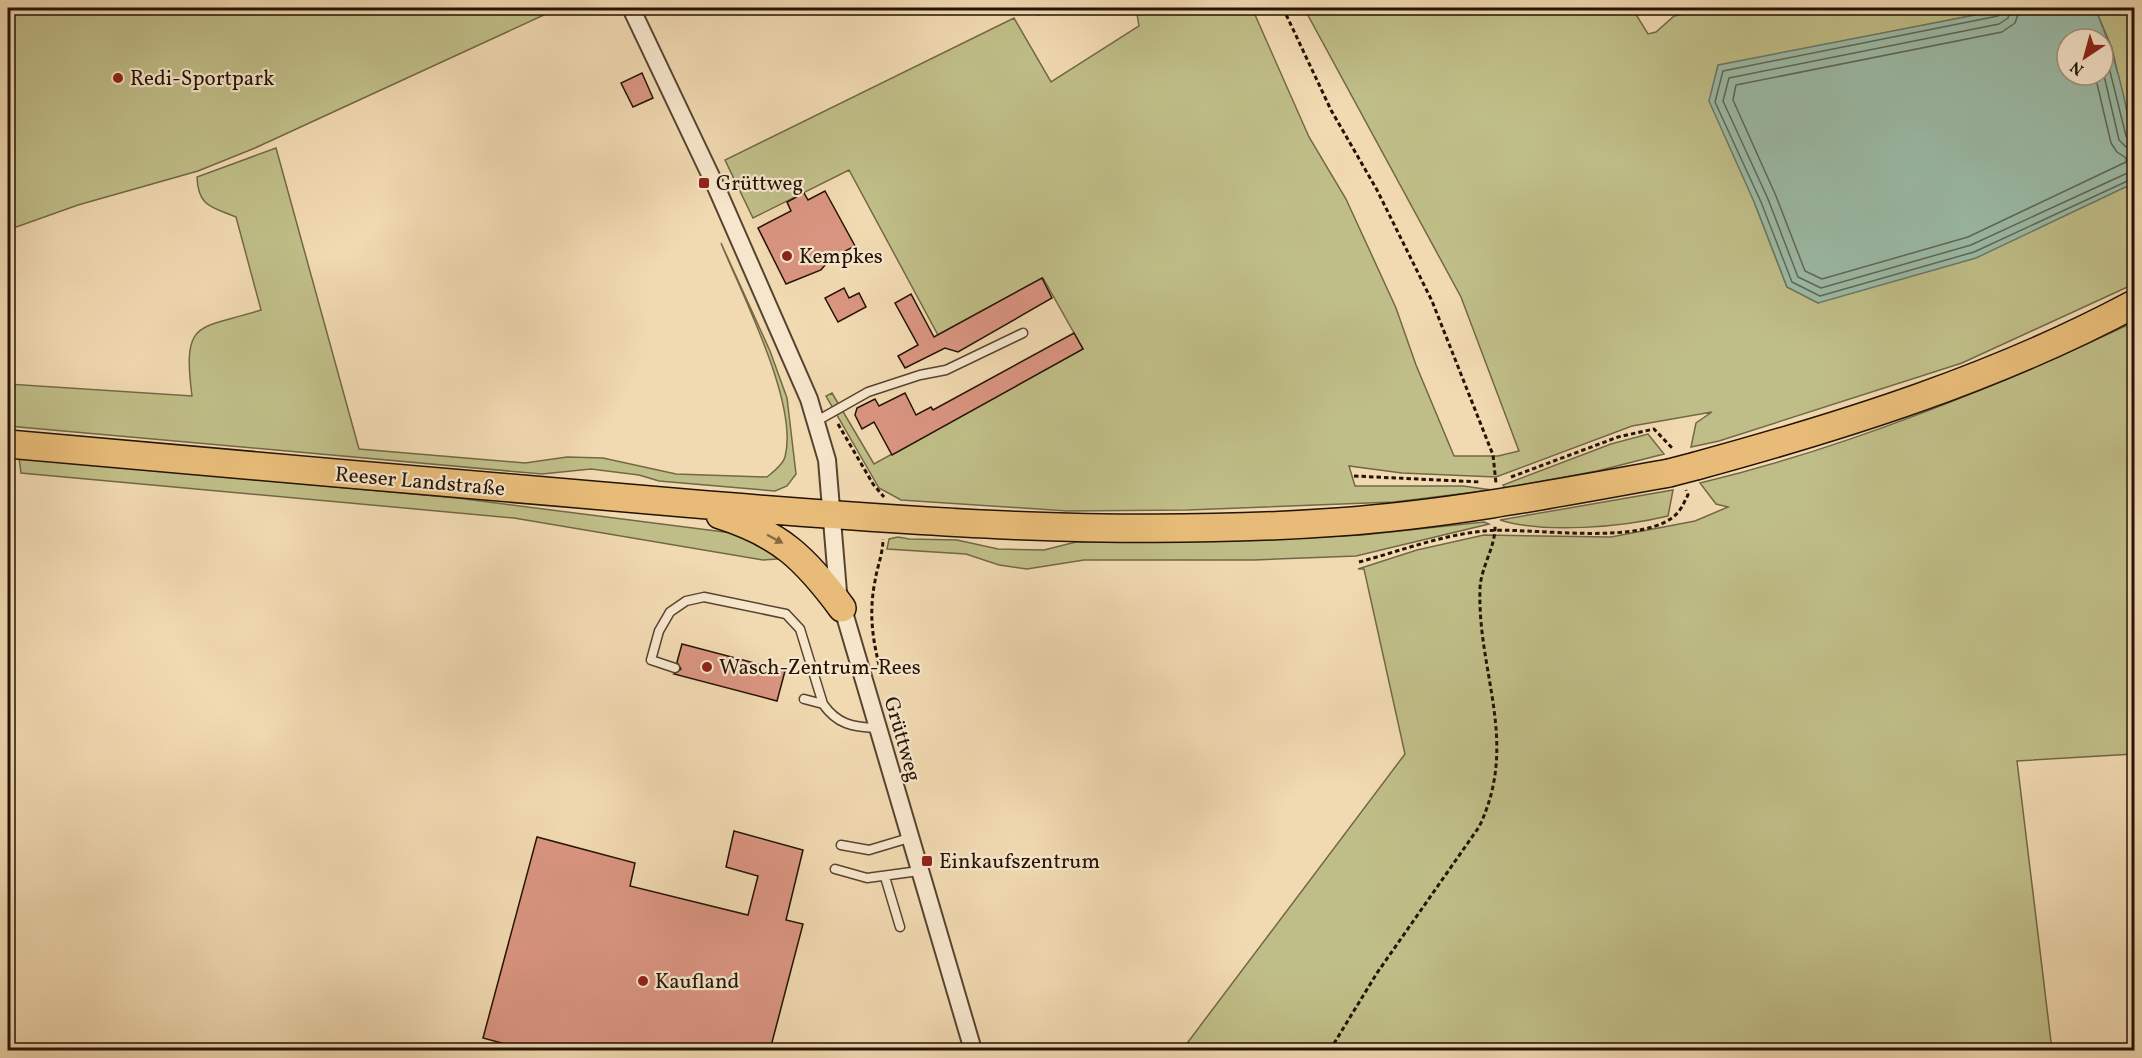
<svg xmlns="http://www.w3.org/2000/svg" width="2142" height="1058" viewBox="0 0 2142 1058" font-family="Vollkorn,serif">
  <style>
    .green { fill: #c0be88; stroke: #726846; stroke-width: 1.5 }
    .water { fill: #9bbba7; stroke: #6b7866; stroke-width: 1.5; fill-rule: evenodd }
    .lines { fill: none; stroke-linecap: round; stroke-linejoin: round }
    .shore { stroke: #606756; stroke-width: 1.5 }
    .building { fill: #da9581; stroke: #241304; stroke-width: 1.5 }
    .lane-casing { stroke: #57442f; stroke-width: 11 }
    .street-casing { stroke: #57442f; stroke-width: 20 }
    .primary-casing { stroke: #241304; stroke-width: 30 }
    .path { stroke: #241304; stroke-width: 3; stroke-dasharray: 4.5 3; stroke-linecap: butt }
    .lane { stroke: #f6e6cc; stroke-width: 8 }
    .street { stroke: #f6e6cc; stroke-width: 16 }
    .primary { stroke: #e8bc78; stroke-width: 27 }
    .primary-bridge-casing { stroke: #241304; stroke-width: 30; stroke-linecap: butt }
    .primary-bridge { stroke: #e8bc78; stroke-width: 27 }
    .oneway { fill: #86683e }
    .poi-dot { fill: #8f2418; stroke: #f6e6cc; stroke-width: 2 }
    .labels { text-anchor: middle; stroke-width: 4.5; stroke-linejoin: round; paint-order: stroke }
    .poi-label { font-size: 21px; fill: #241304; stroke: #f6e6cc; text-anchor: start }
    .street-label { font-size: 21px; fill: #241304; stroke: #f6e6cc }
  </style>
  <rect width="100%" height="100%" fill="#f1d9b1"/>
  <filter id="stains"><feTurbulence type="fractalNoise" baseFrequency=".00333" numOctaves="4"/><feColorMatrix values="0 0 0 0 .2 0 0 0 0 .09 0 0 0 0 .02 0 0 0 .5 -.17"/></filter>
  <radialGradient id="worn" r=".72"><stop offset=".6" stop-color="#630" stop-opacity="0"/><stop offset="1" stop-color="#630" stop-opacity=".3"/></radialGradient>
  <path class="green" d="M8 8H559L255 148 198 171 78 205 8 230Z
    M1136 8H1252L1309 137 1346 199 1396 308 1416 365 1454 456H1498L1519 451 1461 297 1304 8H1632L1648 34 1656 32 1674 16 1715 8H2011L1718 66 1755 204 1787 287 1818 303 2134 145 2112 48 2095 8H2134V284L1962 363 1719 441 1691 447 1696 423 1712 412 1632 426 1496 477 1402 473 1349 466 1355 486H1463L1492 490 1394 502 1188 510 1067 511 901 500 879 488 826 396 832 393 874 464 1083 349 1043 278 938 335 849 170 753 218 725 160 1014 18 1051 82 1139 26Z
    M276 148 359 449 525 463 567 457 603 458 676 474 767 477C773 472 783 465 785 457 799 404 742 295 721 243L770 351 787 398 796 474 787 486 775 491 659 481 639 475 591 469 542 474 8 426V384L192 396C182 318 198 330 261 310L236 217C212 207 198 207 197 177Z
    M2134 322V754L2017 761 2052 1050H1182L1405 754 1364 569H1358L1417 550 1484 535 1611 537 1695 521 1728 507 1716 504 1700 483C1850 447 1995 387 2134 322Z
    M1648 434 1664 454 1597 471 1505 488 1503 485 1611 444Z
    M19 458 457 498 740 534 791 558 763 560 514 518 21 473Z
    M1673 490 1668 516C1623 527 1544 534 1500 520Z
    M1484 522 1489 524 1356 556 1254 560H1084L1027 569 999 565 966 554 887 549 889 539 898 537 909 539 957 540 998 549 1044 550 1076 542 1252 540 1362 535Z"/>
  <path class="water" d="M1021 8H1059L1039 15Z
    M2011 8H2095C2118 63 2134 123 2134 183L1976 258 1818 303 1787 287 1755 204 1709 101 1718 65ZM2067 39H2103V75H2067Z"/>
  <g class="lines">
    <path class="shore" d="M2003 8 1998 16 1723 71 1715 102 1761 202 1792 282 1820 296 1974 252 2134 178
      M2011 8 2008 18 1999 24 1729 78 1723 101 1768 199 1798 277 1821 288 1971 245 2134 170
      M2020 8 2015 23 2002 32 1736 85 1733 100 1776 196 1805 271 1822 279 1968 237 2126 162V158L2117 152 2111 143 2095 75
      M2103 43 2126 136 2134 141
      M2103 71 2119 140 2126 147 2134 149"/>
  </g>
  <path class="building" d="M642 73 653 98 633 107 621 83Z
    M825 191 855 246 824 262 825 265 821 270 786 284 758 228 791 211 787 202 804 193 808 200Z
    M1042 278 1052 298 958 352 945 348 905 368 898 356 918 345 895 303 911 294 934 337Z
    M844 288 849 298 859 293 866 307 838 322 825 298Z
    M1074 333 1083 349 892 455 874 422 862 429 855 415 857 408 875 399 879 406 905 393 916 415 931 407 933 410Z
    M682 644 785 671 777 701 674 674 681 669 677 662Z
    M734 831 803 850 786 920 803 924 770 1050H528L483 1038 537 837 635 863 630 886 748 915 758 876 726 867Z"/>
  <g class="lines">
    <defs>
      <path id="lane" d="M815 422 868 392 920 375 946 370 1023 333
        M675 668 651 660 659 631 670 612 686 601 704 597 786 614 800 629 823 704C837 724 852 727 876 728
        M804 699 823 704
        M841 845 869 850 909 838
        M835 869 867 878 919 871
        M885 877 900 927"/>
      <path id="street" d="M631 8 717 189 809 399 827 460 838 592 973 1050"/>
      <path id="primary" d="M8 444C233 464 459 484 684 503 901 521 1120 538 1338 522 1450 514 1559 493 1669 473
        M1696 466C1846 425 1996 378 2134 304
        M720 515C780 534 805 558 842 608"/>
    </defs>
    <use href="#lane" class="lane-casing"/>
    <use href="#street" class="street-casing"/>
    <use href="#primary" class="primary-casing"/>
    <path class="path" d="M1283 8 1331 110 1377 190 1432 301 1493 455 1496 483
      M838 424 873 484 884 497
      M1354 476 1481 482
      M1511 477 1618 437 1654 429 1673 449
      M1359 562C1400 551 1442 535 1484 531 1528 526 1650 549 1679 511 1683 506 1685 500 1688 495L1686 490
      M879 665C872 636 869 611 875 581 877 567 883 554 883 539
      M1330 1050 1377 973 1479 827C1520 742 1477 673 1480 588 1481 567 1496 546 1495 525"/>
    <use href="#lane" class="lane"/>
    <use href="#street" class="street"/>
    <use href="#primary" class="primary"/>
    <defs>
      <path id="primary-bridge" d="M1669 473 1696 466"/>
    </defs>
    <use href="#primary-bridge" class="primary-bridge-casing"/>
    <use href="#primary-bridge" class="primary-bridge"/>
  </g>
  <defs><path id="oneway-solid" d="M-6-.8H1V-3.2L6.5 0L1 3.2V.8H-6Z" transform="scale(1.5)"/></defs>
  <use class="oneway" href="#oneway-solid" transform="translate(775 539) rotate(28)"/>
  <g class="poi-dot">
    <circle cx="118" cy="78" r="6"/>
    <rect x="698" y="177" width="12" height="12" rx="3"/>
    <circle cx="787" cy="256" r="6"/>
    <circle cx="707" cy="667" r="6"/>
    <rect x="921" y="855" width="12" height="12" rx="3"/>
    <circle cx="643" cy="981" r="6"/>
  </g>
  <g class="labels">
    <g class="poi-label">
      <text x="130" y="85">Redi-Sportpark</text>
      <text x="716" y="190">Grüttweg</text>
      <text x="799" y="263">Kempkes</text>
      <text x="719" y="674">Wasch-Zentrum-Rees</text>
      <text x="939" y="868">Einkaufszentrum</text>
      <text x="655" y="988">Kaufland</text>
    </g>
    <g class="street-label">
      <text transform="translate(420 481) rotate(5)" y="7">Reeser Landstraße</text>
      <text transform="translate(903 739) rotate(74)" y="7">Grüttweg</text>
    </g>
  </g>
  <rect width="2142" height="1058" fill="none" stroke="#f1d9b1" stroke-width="30"/>
  <rect x="9" y="9" width="2124" height="1040" fill="none" stroke="#241304" stroke-width="3"/>
  <rect x="15" y="15" width="2112" height="1028" fill="none" stroke="#241304" stroke-width="1.5"/>
  <g transform="translate(2085 57) rotate(216)"><circle r="28" fill="#f6e6cc" stroke="#a2927c" stroke-width="1.5"/>
  <path d="M0-4.5L10 22L0 15L-10 22Z" fill="#8f2418"/>
  <text y="-9" font-size="16" font-weight="bold" text-anchor="middle" fill="#241304">N</text>
  </g>
  <rect width="100%" height="100%" filter="url(#stains)"/>
  <rect width="100%" height="100%" fill="url(#worn)"/>
</svg>
